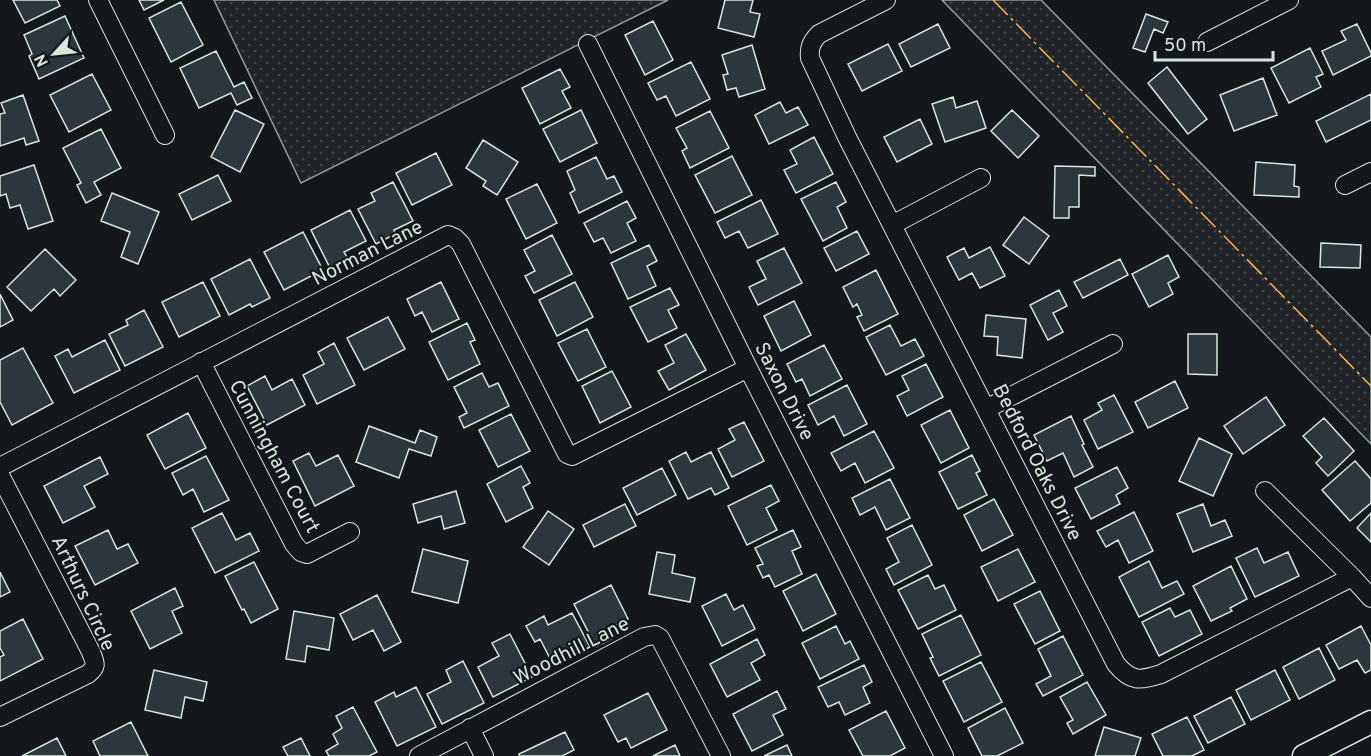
<svg xmlns="http://www.w3.org/2000/svg" width="1371" height="756" viewBox="0 0 1371 756" font-family="Overpass,sans-serif">
  <style>
    .park { fill: url(#park-dots); stroke: #939e99; stroke-width: 1.5 }
    .building { fill: #2c363c; stroke: #d8e6dc; stroke-width: 1.5 }
    .lines { fill: none; stroke-linecap: round; stroke-linejoin: round }
    .minor-casing { stroke: #d8e6dc; stroke-width: 20 }
    .major-casing { stroke: #d8e6dc; stroke-width: 25 }
    .minor { stroke: #14181c; stroke-width: 18 }
    .major { stroke: #14181c; stroke-width: 22 }
    .power { stroke: #ffb74d; stroke-width: 1.5; stroke-dasharray: 21 4.5 3 4.5; stroke-linecap: butt }
    .labels { text-anchor: middle; stroke-width: 4.5; stroke-linejoin: round; paint-order: stroke }
    .street-label { font-size: 20px; fill: #d8e6dc; stroke: #14181c }
  </style>
  <defs>
    <pattern id="park-dots" width="8" height="8" patternUnits="userSpaceOnUse" patternTransform="scale(1.5)"><rect width="8" height="8" fill="#202428"/><path d="M2 2h.1M6 6h.1" fill="none" stroke="#404447" stroke-width="1.8" stroke-linecap="round"/></pattern>
  </defs>
  <rect width="100%" height="100%" fill="#14181c"/>
  <path class="park" d="M214 0H668L301 183Z
    M942 0H1041L1371 337V444Z"/>
  <path class="building" d="M13 0H57L60 6 25 23Z
    M139 0H164L144 10Z
    M725 0H753L750 12 760 14 754 37 718 28Z
    M181 2 203 45 171 62 149 18Z
    M1146 14 1168 22 1163 33 1154 29 1145 52 1133 48Z
    M65 16 84 58 39 79 29 56 32 54 24 35Z
    M653 21 673 60 645 75 625 35Z
    M938 24 950 48 911 67 899 44Z
    M1357 24 1371 53V56L1333 75 1322 51 1346 40 1341 31Z
    M888 44 902 71 862 91 848 64Z
    M752 45 765 89 739 97 736 88 727 90 723 75 728 74 722 55Z
    M1310 48 1323 74 1316 77 1321 87 1289 103 1271 68Z
    M216 51 234 87 244 82 252 98 237 105 231 93 199 108 180 68Z
    M691 62 710 99 676 116 666 96 657 100 648 83Z
    M1167 67 1207 119 1188 134 1148 83Z
    M560 69 570 87 562 91 571 108 540 124 522 88Z
    M92 74 111 110 69 132 50 95Z
    M1263 78 1277 115 1234 131 1220 95Z
    M1371 94V120L1326 142 1316 121Z
    M23 95 39 141 26 145 24 138 0 146V114L5 113 1 103Z
    M953 97 956 108 977 101 986 128 945 142 932 104Z
    M780 102 786 113 798 107 808 125 769 144 755 115Z
    M235 110 264 124 240 172 211 157Z
    M581 110 597 143 560 162 543 129Z
    M1012 110 1039 136 1018 158 991 131Z
    M710 111 729 148 690 168 682 151 687 148 676 128Z
    M920 119 932 144 897 162 884 137Z
    M101 129 121 168 94 182 101 195 86 203 77 185 81 183 63 148Z
    M814 137 833 174 796 193 784 170 797 164 790 150Z
    M483 140 518 162 497 195 483 186 486 181 466 168Z
    M436 153 452 185 412 205 396 173Z
    M732 156 752 195 715 213 695 175Z
    M596 157 607 179 614 176 622 192 579 213 570 193 575 190 567 171Z
    M1256 162 1295 165 1294 186 1299 187V197L1254 195Z
    M34 165 53 221 28 229 20 205 10 208 6 194 0 196V176Z
    M1055 166 1095 167V176L1079 175V207H1069V218H1054Z
    M218 175 231 201 192 220 179 194Z
    M393 182 413 221 394 230 395 234 376 244 358 209 375 201 371 193Z
    M836 182 846 202 837 207 847 228 823 241 801 199Z
    M537 184 557 223 526 239 506 199Z
    M112 193 159 212 138 264 121 257 130 232 101 221Z
    M761 200 778 234 748 248 739 231 725 238 717 222Z
    M627 201 636 218 627 223 636 241 611 253 603 238 594 242 584 223Z
    M350 210 366 241 344 252 348 259 330 268 311 230Z
    M1024 217 1049 236 1029 264 1003 245Z
    M857 231 869 254 836 271 824 248Z
    M303 232 323 270 284 290 264 252Z
    M552 235 572 274 534 293 525 276 535 271 524 250Z
    M1321 243 1361 245 1360 268 1320 267Z
    M649 245 657 261 647 266 656 286 628 299 611 263Z
    M990 247 1005 276 980 288 972 273 959 280 947 257 964 248 969 258Z
    M784 248 802 283 758 305 749 287 766 279 757 261Z
    M45 249 76 280 60 296 54 289 31 311 7 287Z
    M1168 255 1179 277 1168 283 1173 294 1149 307 1132 274Z
    M250 259 270 298 252 307 250 304 229 315 211 279Z
    M1120 259 1128 275 1083 298 1074 282Z
    M876 270 898 314 864 331 857 317 862 315 857 304 853 307 843 287Z
    M203 282 220 316 179 337 162 302Z
    M441 282 459 319 432 332 422 312 415 316 407 299Z
    M575 282 593 317 557 336 539 300Z
    M670 288 679 305 668 310 677 328 648 342 630 307Z
    M1059 290 1067 306 1053 313 1063 332 1048 340 1030 305Z
    M0 294 13 320 0 327Z
    M794 301 811 335 781 351 764 316Z
    M144 310 163 347 125 366 109 334 128 325 126 320Z
    M986 315 1026 319 1022 358 997 355 998 337 984 336Z
    M388 317 405 349 364 370 347 338Z
    M467 323 475 340 470 342 480 364 448 380 429 342Z
    M890 325 901 346 915 339 924 356 886 375 866 337Z
    M587 329 606 367 578 381 558 343Z
    M686 334 706 370 669 390 658 371 674 363 665 345Z
    M1188 334H1217V375L1188 374Z
    M105 340 120 370 74 393 55 356 68 349 72 357Z
    M334 343 355 385 317 404 303 375 324 364 318 352Z
    M824 345 842 379 810 396 802 379 796 382 787 364Z
    M23 348 53 403 12 425 0 402V360Z
    M926 364 943 397 907 416 897 396 909 390 902 376Z
    M612 371 631 407 600 423 582 386Z
    M482 373 489 387 498 383 509 406 464 428 459 417 467 413 454 387Z
    M265 376 272 390 292 379 305 405 267 425 247 386Z
    M1175 381 1188 408 1148 428 1135 402Z
    M847 385 867 424 844 436 834 416 818 425 808 405Z
    M1114 395 1133 432 1098 449 1084 420 1102 410 1098 403Z
    M1266 397 1285 425 1243 454 1224 426Z
    M950 410 969 448 941 463 921 425Z
    M188 413 206 448 165 469 147 435Z
    M511 414 530 451 498 467 479 430Z
    M1071 416 1084 444 1082 445 1093 467 1074 477 1063 453 1047 461 1034 435Z
    M1324 418 1354 451 1328 476 1316 463 1322 457 1303 436Z
    M744 422 764 461 732 477 718 449 735 440 729 429Z
    M369 426 415 443 420 430 437 437 431 456 409 449 399 478 356 462Z
    M874 431 894 468 865 483 855 463 841 471 831 453Z
    M1199 438 1232 454 1213 496 1179 481Z
    M686 452 691 462 711 452 729 488 715 495 711 488 688 499 669 461Z
    M309 453 316 466 338 455 354 486 315 506 293 461Z
    M972 455 980 471 976 473 987 495 958 509 939 472Z
    M206 456 229 500 204 512 193 489 183 495 172 473Z
    M100 457 108 474 84 486 95 507 63 523 44 486Z
    M1355 461 1371 479V503L1350 521 1322 490Z
    M521 466 530 483 523 487 533 508 506 522 487 484Z
    M1117 467 1128 488 1116 495 1120 504 1091 519 1075 488Z
    M662 468 676 495 637 515 623 488Z
    M890 479 910 518 886 530 875 507 860 515 852 498Z
    M771 485 779 501 766 508 777 530 747 545 728 506Z
    M456 491 465 523 444 529 441 516 418 523 413 504Z
    M994 499 1013 535 982 551 964 515Z
    M625 504 636 526 594 547 583 525Z
    M1203 504 1211 526 1225 520 1232 536 1193 552 1177 514Z
    M548 511 574 529 549 565 523 547Z
    M1134 512 1153 551 1129 563 1118 540 1106 547 1097 531Z
    M222 513 236 540 250 533 259 551 215 573 192 528Z
    M1371 513V542L1357 528Z
    M912 525 932 565 894 585 886 569 899 562 887 538Z
    M108 530 117 549 128 544 138 563 95 585 75 546Z
    M793 530 801 547 792 551 802 574 775 587 769 575 763 578 757 566 763 564 755 548Z
    M1257 548 1264 563 1288 552 1299 576 1255 597 1236 558Z
    M423 549 468 561 458 603 412 592Z
    M1018 549 1035 582 998 601 981 567Z
    M657 552 675 555 672 573 695 578 690 602 649 594Z
    M1149 561 1162 588 1177 581 1184 594 1139 617 1119 577Z
    M254 562 278 609 251 623 244 609 242 610 225 576Z
    M1231 566 1247 599 1230 608 1232 611 1211 621 1193 586Z
    M0 572 10 592 0 597Z
    M816 574 836 614 803 631 783 591Z
    M928 575 935 589 944 585 956 610 918 629 898 590Z
    M611 585 628 619 607 630 611 639 596 647 574 604Z
    M175 588 183 606 172 611 182 633 150 649 131 611Z
    M1040 591 1060 631 1035 644 1014 604Z
    M726 594 734 610 743 605 755 629 722 646 702 606Z
    M377 595 401 642 384 651 373 630 353 640 340 614Z
    M1170 608 1175 617 1190 610 1202 634 1159 656 1142 622Z
    M294 611 334 618 329 650 307 646 305 662 286 659Z
    M572 613 590 647 554 666 540 639 535 642 526 626 544 616 548 625Z
    M961 615 981 655 939 676 930 658 933 657 922 634Z
    M23 619 43 659 0 681V657L4 655 0 648V631Z
    M836 626 845 644 850 641 859 659 820 679 802 643Z
    M1361 626 1371 645V670L1365 673 1357 660 1339 669 1326 645Z
    M510 634 532 677 493 697 478 667 499 656 492 643Z
    M1063 636 1083 675 1043 696 1036 684 1051 676 1038 649Z
    M757 639 765 655 751 663 760 680 727 697 710 664Z
    M1319 648 1335 680 1299 699 1283 667Z
    M463 661 484 703 442 724 427 694 451 682 446 670Z
    M981 662 1002 702 964 722 943 681Z
    M864 665 872 682 863 687 870 703 845 715 839 702 828 707 818 687Z
    M154 670 207 682 203 701 185 697 181 718 145 710Z
    M1275 670 1290 700 1251 720 1236 690Z
    M1087 682 1106 715 1073 734 1067 723 1073 720 1060 697Z
    M416 687 436 727 397 746 375 702 394 692 396 697Z
    M777 691 786 709 773 715 783 735 752 751 733 714Z
    M648 693 667 730 631 748 626 738 618 742 604 715Z
    M1231 697 1245 724 1208 743 1194 716Z
    M353 707 377 752 369 756H329L326 751 338 744 333 734 342 728 336 716Z
    M1005 708 1023 743 997 756H982L968 728Z
    M886 711 905 748 890 756H863L849 730Z
    M1187 717 1204 750 1192 756H1163L1152 734Z
    M131 722 148 756H100L93 741Z
    M1104 727 1141 738 1135 756H1095Z
    M565 732 574 750 562 756H519V754Z
    M57 738 66 756H22Z
    M301 738 310 756H288L283 747Z
    M675 745 680 756H653Z
    M787 745 792 756H764Z"/>
  <g class="lines">
    <defs>
      <path id="minor" d="M98 0 165 135
        M886 0 819 34C811 42 809 48 810 58L847 137 1116 664C1131 682 1140 681 1161 674L1352 577
        M1207 42 1289 0
        M588 44 748 368 944 756
        M1345 185 1371 172
        M892 225 981 178
        M201 362 294 544 301 552 307 554 350 532
        M986 409 1113 344
        M0 467 448 235 455 238 461 244 567 454 572 456 748 368
        M0 475 91 652C95 663 98 666 88 674L0 717
        M1265 491 1352 577 1371 598
        M470 728 484 756
        M419 756 644 637 655 635 660 638 721 756"/>
      <path id="major" d="M1304 756 1371 722"/>
    </defs>
    <use href="#minor" class="minor-casing"/>
    <use href="#major" class="major-casing"/>
    <use href="#minor" class="minor"/>
    <use href="#major" class="major"/>
    <path class="power" d="M993 0 1371 386"/>
  </g>
  <g class="labels">
    <g class="street-label">
      <text transform="translate(367 252) rotate(-27)" y="7">Norman Lane</text>
      <text transform="translate(785 391) rotate(63)" y="7">Saxon Drive</text>
      <text transform="translate(275 456) rotate(62)" y="7">Cunningham Court</text>
      <text transform="translate(1038 462) rotate(63)" y="7">Bedford Oaks Drive</text>
      <text transform="translate(84 593) rotate(65)" y="7">Arthurs Circle</text>
      <text transform="translate(571 650) rotate(-27)" y="7">Woodhill Lane</text>
    </g>
  </g>
  <g transform="translate(54 54) rotate(243)" stroke="#14181c" stroke-width="4.5" paint-order="stroke">
  <path d="M0-4.5L10 22L0 15L-10 22Z" fill="#d8e6dc"/>
  <text y="-9" font-size="16" font-weight="bold" text-anchor="middle" fill="#d8e6dc">N</text>
  </g>
  <path d="M1155 51v9h118v-9" fill="none" stroke="#d8e6dc" stroke-width="3"/>
  <text x="1164" y="51" font-size="18" fill="#d8e6dc" stroke="#14181c" stroke-width="4.5" paint-order="stroke">50 m</text>
</svg>
